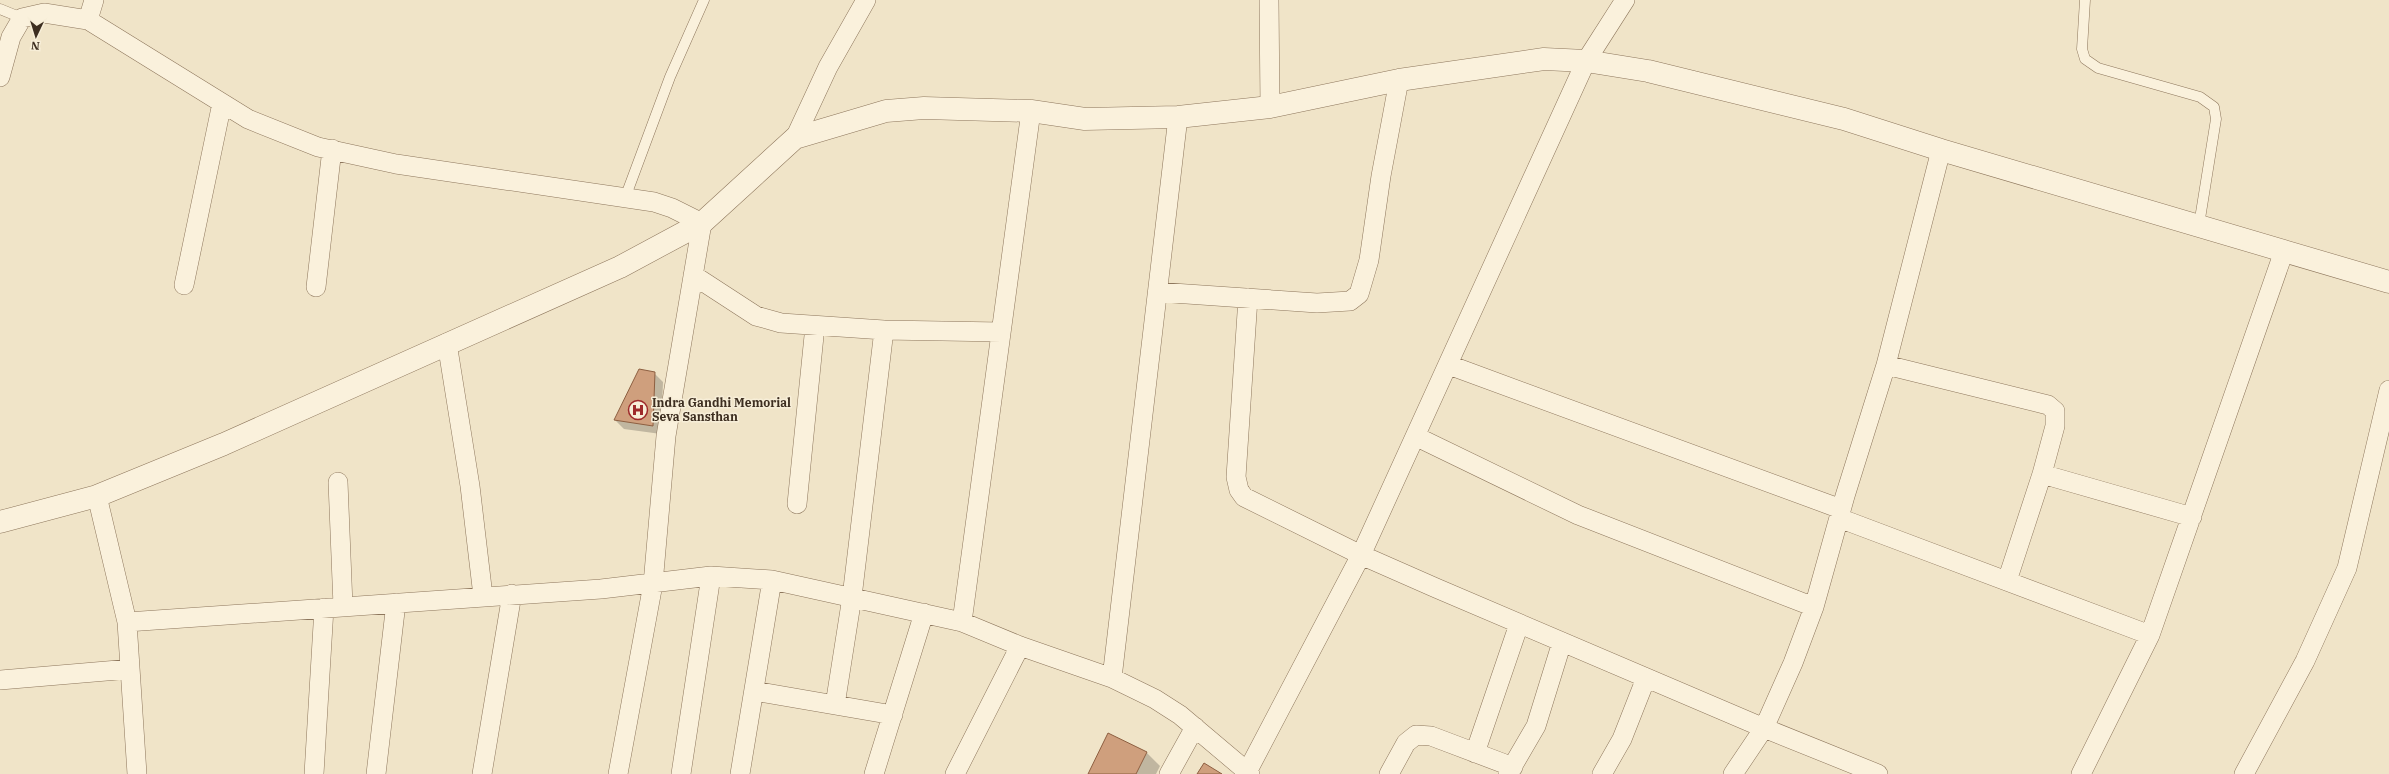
<svg xmlns="http://www.w3.org/2000/svg" width="2389" height="774" viewBox="0 0 2389 774" font-family="'IBM Plex Serif',serif">
  <style>
    .shadow { fill: #0003 }
    .building { fill: #cf9f7d; stroke: #8d5f41 }
    .lines { fill: none; stroke-linecap: round; stroke-linejoin: round }
    .service-casing { stroke: #8d765c; stroke-width: 11 }
    .minor-casing { stroke: #8d765c; stroke-width: 20 }
    .tertiary-casing { stroke: #8d765c; stroke-width: 23 }
    .service { stroke: #faf1dc; stroke-width: 10 }
    .minor { stroke: #faf1dc; stroke-width: 19 }
    .tertiary { stroke: #faf1dc; stroke-width: 22 }
    .labels { text-anchor: middle; stroke-width: 3; stroke-linejoin: round; paint-order: stroke }
    .poi-label { font-size: 12px; font-weight: bold; fill: #3d2e20; stroke: #f7eed8; text-anchor: start }
  </style>
  <rect width="100%" height="100%" fill="#f0e4c8"/>
  <path class="shadow" d="M640 370 654 373 663 382 661 434 624 429 615 420Z
    M1109 734 1147 753 1160 766 1156 774H1089Z"/>
  <path class="building" d="M639 369 655 372 653 426 614 420Z
    M1108 733 1147 752 1136 774H1088Z
    M1204 763 1222 774H1197Z"/>
  <g class="lines">
    <defs>
      <path id="service" d="M2085 0 2082 49 2085 59 2098 68 2200 97 2214 107 2216 119 2199 225
        M0 9 22 18
        M625 198 670 77 704 0"/>
      <path id="minor" d="M1269 0 1270 107
        M88 20 94 0
        M0 77 11 37 22 18 44 13 88 20 248 119 318 147 396 164 654 202 672 208 702 223 666 436 653 584 618 774
        M795 138 828 67 866 0
        M693 275 756 316 781 323 884 330 1001 332
        M184 285 222 103
        M316 287 332 149
        M1158 292 1317 303 1350 301 1359 294 1369 260 1381 176 1399 80
        M1248 298 1236 477 1239 490 1244 497 1361 555 1436 588 1764 728 1878 774
        M447 343 470 486 483 596
        M1449 365 1841 509
        M1886 365 2048 405 2055 411V426L2042 474 2007 581
        M1417 437 1578 515 1814 607
        M2042 474 2192 517
        M338 482 343 606
        M97 496 127 622 137 774
        M797 504 815 326
        M1839 518 2150 635
        M127 622 601 589 711 576 772 580 962 622 1020 646 1112 678 1155 699 1180 715 1250 774
        M962 622 1031 111
        M1112 678 1178 117
        M0 680 130 669
        M754 691 893 715
        M835 705 852 597 884 330
        M1475 753 1519 624
        M314 774 324 608
        M376 774 396 603
        M482 774 512 594
        M681 774 711 576
        M740 774 772 580
        M874 774 924 613
        M955 774 1020 646
        M1169 774 1195 727
        M1246 774 1361 555 1586 61 1625 0
        M1389 774 1406 743 1416 735 1431 736 1513 767
        M1508 774 1536 726 1562 642
        M1602 774 1622 739 1646 678
        M1733 774 1764 728 1793 663 1814 607 1845 496 1886 365 1941 150
        M2081 774 2150 635 2284 251
        M2244 774 2305 661 2347 568 2389 390"/>
      <path id="tertiary" d="M0 522 97 496 224 444 620 267 702 223 795 138 886 111 924 108 1031 111 1085 119 1178 117 1270 107 1399 80 1544 59 1586 61 1648 71 1844 119 1941 150 2389 282"/>
    </defs>
    <use href="#service" class="service-casing"/>
    <use href="#minor" class="minor-casing"/>
    <use href="#tertiary" class="tertiary-casing"/>
    <use href="#service" class="service"/>
    <use href="#minor" class="minor"/>
    <use href="#tertiary" class="tertiary"/>
  </g>
  <defs>
    <symbol id="hospital-ring" viewBox="-11 -11 22 22"><circle r="9.5" fill="#f7eed8" stroke="#9e2a2b" stroke-width="1.5"/><path d="M-5-5h3v3.5h4V-5h3V5h-3V1.5h-4V5h-3Z" fill="#9e2a2b"/></symbol>
  </defs>
  <g fill-rule="evenodd">
    <use href="#hospital-ring" x="627" y="399" width="22" height="22"/>
  </g>
  <g class="labels">
    <g class="poi-label">
      <text x="652" y="407">Indra Gandhi Memorial<tspan x="652" dy="14">Seva Sansthan</tspan></text>
    </g>
  </g>
  <g transform="translate(36 36) rotate(184)" stroke="#f7eed8" stroke-width="3" paint-order="stroke">
  <path d="M0-3L7 15L0 10L-7 15Z" fill="#3d2e20"/>
  <text y="-6" font-size="11" font-weight="bold" text-anchor="middle" fill="#3d2e20">N</text>
  </g>
</svg>
